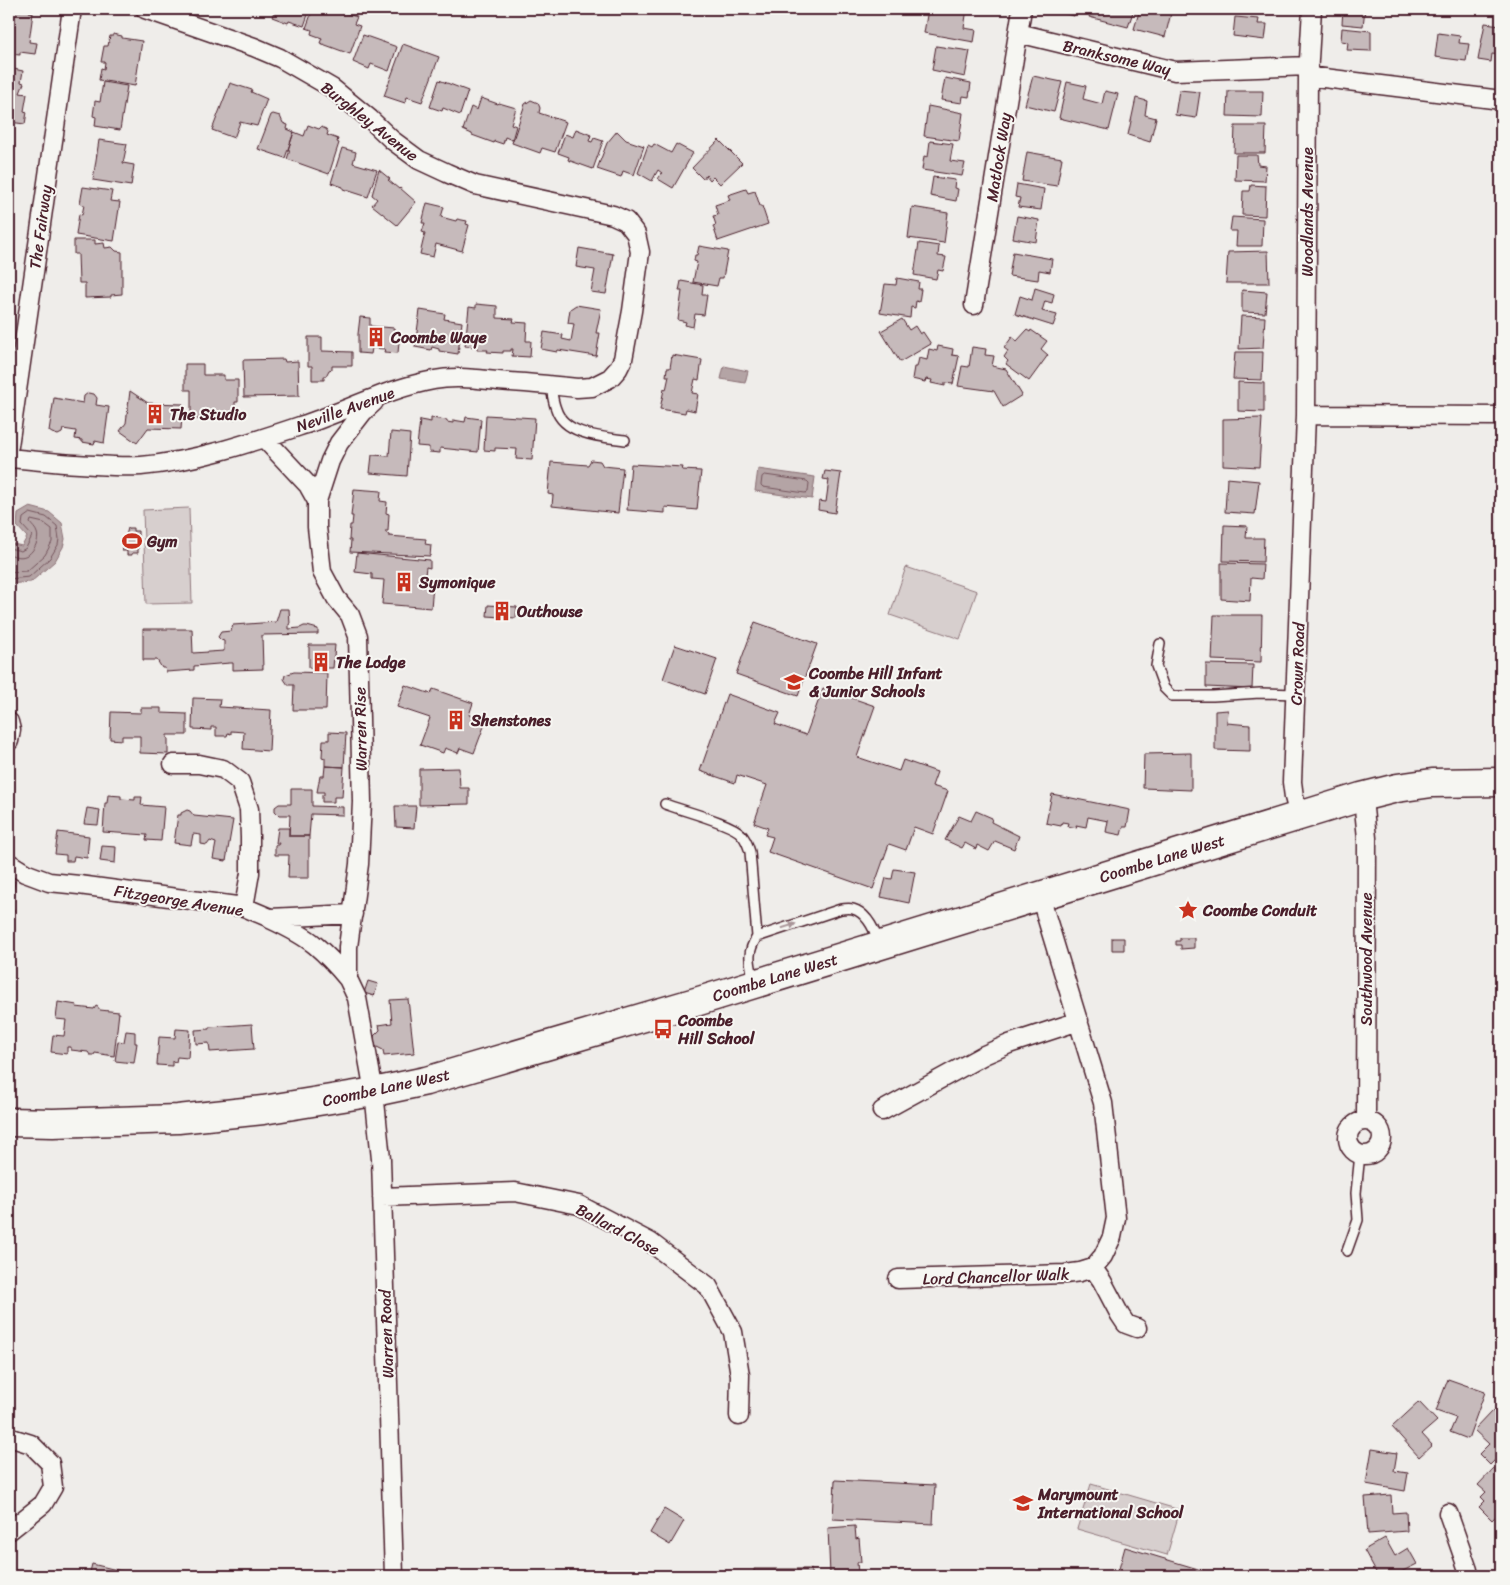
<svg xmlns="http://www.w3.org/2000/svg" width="1510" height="1585" viewBox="0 0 1510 1585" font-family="Sriracha,sans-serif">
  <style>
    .green { fill: #d7cfce; stroke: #90777c }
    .water { fill: #b4a4a5; stroke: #8a6f74 }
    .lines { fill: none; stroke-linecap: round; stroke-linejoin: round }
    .shore { stroke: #74545c; stroke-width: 1 }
    .building { fill: #c6babb; stroke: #4a1f2b }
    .lane-casing { stroke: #4a1f2b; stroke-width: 12 }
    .street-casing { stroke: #4a1f2b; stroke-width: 21 }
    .primary-casing { stroke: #4a1f2b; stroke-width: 31 }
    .lane { stroke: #f6f6f2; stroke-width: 9 }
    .street { stroke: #f6f6f2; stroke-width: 18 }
    .primary { stroke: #f6f6f2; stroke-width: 28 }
    .oneway { fill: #a99598 }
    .labels { text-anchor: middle; stroke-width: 4; stroke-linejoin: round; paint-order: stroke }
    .street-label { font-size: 16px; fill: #4a1f2b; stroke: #f6f6f2 }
    .poi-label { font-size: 16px; font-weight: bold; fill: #4a1f2b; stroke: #f6f6f2; text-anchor: start }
  </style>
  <rect width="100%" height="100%" fill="#efedea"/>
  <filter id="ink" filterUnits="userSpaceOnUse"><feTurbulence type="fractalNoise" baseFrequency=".02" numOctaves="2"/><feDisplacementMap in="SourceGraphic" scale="10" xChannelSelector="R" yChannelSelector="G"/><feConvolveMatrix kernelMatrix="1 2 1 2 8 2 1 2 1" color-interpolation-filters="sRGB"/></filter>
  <g filter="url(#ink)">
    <path class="green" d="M189 508 192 603 146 604 143 510Z
      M906 567 977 591 960 639 890 615Z
      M1091 1484 1180 1510 1167 1555 1077 1529Z"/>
    <path class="water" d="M724 366 748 371 745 383 721 379Z
      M758 469 815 477 812 499 755 491Z
      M30 507 49 512 62 523 65 539 63 547 55 561 31 582 9 584V543L22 546 27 537 17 526 18 514Z"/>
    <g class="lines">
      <path class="shore" d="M765 475 807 481 809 483 808 492 805 493 763 487 761 485 762 477Z
        M9 548 21 551 26 548 32 536 22 525 23 518 30 513 46 517 57 526 59 539 58 545 50 558 29 577 9 579
        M9 554C14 556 20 558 25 556 33 554 40 540 37 533 36 529 32 526 30 523L31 520 44 523 52 529V542L45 555 27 571 9 572"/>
    </g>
    <path class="building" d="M9 9 21 11V9L30 10 29 12 33 13 29 42 37 43 35 54 20 52V55L9 54Z
      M275 9H310L304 26 289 21 288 23 272 17Z
      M313 9H334L357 17 354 24 360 26 350 54 320 43 322 38 311 34 312 30 306 28Z
      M928 9H967L964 28 976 30 974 42 924 33Z
      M1047 9H1076L1074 16Z
      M1092 9H1134L1128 27 1089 17Z
      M1140 9H1172L1165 37 1134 29Z
      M1343 9H1365L1363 26 1342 24Z
      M1235 17 1259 19 1258 24H1267L1265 40 1233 36Z
      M1485 23 1501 25 1500 55 1492 54 1491 62 1478 60Z
      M1342 28 1371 31V51L1347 50 1348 42 1341 41Z
      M1438 33 1460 36 1459 43 1469 44 1466 61 1435 57Z
      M113 34 122 36V38L142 41 135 86 99 80 101 68 104 69 105 62H101L104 46H108L110 36H113Z
      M363 35 397 47 389 71 371 64 369 69 353 62Z
      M403 44 439 57 422 102 407 97 405 103 384 96Z
      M936 46 970 51 965 77 932 70Z
      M9 68 23 71 21 82 24 83 20 93 27 94 24 111 27 112 25 124 9 122Z
      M1033 76 1062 82 1054 112 1025 105Z
      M945 78 971 83 969 97 963 96 962 103 941 100Z
      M439 80 468 91 460 115 443 108 442 111 430 107Z
      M103 82 127 86 120 130 95 126 96 117 93 116 95 101 100 102Z
      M1067 82 1086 86 1083 99 1102 104 1105 91 1118 94 1109 130 1059 118Z
      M230 83 252 90 251 92 267 99 257 126 240 122 234 138 212 130Z
      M1179 90 1200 92 1196 118 1175 115Z
      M1228 91H1263L1262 117 1227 116Z
      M481 98 498 104 499 103 516 108 511 124 516 126 512 140 505 137 503 144 494 141V143L472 135V134L463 130 471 107 477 110Z
      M1136 98 1147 101 1145 115 1156 118 1150 142 1128 135Z
      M531 100 538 103 540 108 539 113 566 122 555 152 542 148 540 153 512 143 525 104Z
      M928 106 963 113 959 141 924 136Z
      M273 114 280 116 283 123 288 125 287 129 294 132 285 158 258 149 271 115Z
      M308 125 319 129 321 127 326 129 328 132 327 135 338 139 337 142 339 143 329 174 287 159 290 150H288L294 132 304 136Z
      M1235 126H1266L1265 153H1234Z
      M576 129 591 135 589 141 592 142 594 138 603 141 593 169 568 160 569 157 558 153 565 134 573 137Z
      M617 131 626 140 644 146 634 175 623 171 621 177 597 169 607 143Z
      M99 140 127 144 123 163 134 165 131 186 93 180Z
      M719 140 742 163 720 184 713 177 710 180 706 175 703 179 692 168Z
      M930 141 953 144 950 161 965 163 962 176 922 170 924 156 928 157Z
      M654 144 671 153 676 144 693 153 673 188 658 179 662 173 658 170 652 181 638 173 648 145 652 147Z
      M342 148 356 152 353 163 377 170 368 197 343 189V187L331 183Z
      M1027 152 1062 158 1057 186 1022 181Z
      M1236 155H1257L1258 165 1266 166 1265 181 1235 180Z
      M379 170 390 179 388 180 399 189 400 188 416 202 397 225 372 205 377 199 372 195Z
      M933 177 955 180 954 188 958 189 956 201 930 196Z
      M1017 184 1044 189 1041 210 1018 207 1020 198 1015 197Z
      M1251 185 1266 186 1265 216 1242 215 1243 191H1250Z
      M83 187 112 191 110 201 120 202 114 241 76 235 79 214 82 215 84 205 80 204Z
      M746 189 748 193 755 191 760 206H762L768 224 718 241 713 226 716 225 713 216 718 215 715 205 730 200 728 195Z
      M427 203 444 207 441 217 456 221 457 219 467 221 466 224 469 225 462 251 436 244 433 257 420 254 425 233 422 232 425 223H422Z
      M912 207 948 213 944 243 908 238Z
      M1017 216 1039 220 1036 242 1013 238Z
      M1232 217 1263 219 1262 246H1236L1237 231H1230Z
      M74 240H95V244L104 243 105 248 112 247 116 251 122 252V294L111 295V297L85 298V283H79L78 254H74Z
      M919 243 939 246 938 256 946 257 943 271 938 270 936 279 914 275Z
      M699 246 728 251 723 278H719L717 286 693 282 697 262 694 261 695 255H697Z
      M579 248 613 254 606 294 591 292 595 270 576 267Z
      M1268 251 1269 283H1226L1228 252Z
      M1013 252 1052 259 1050 272 1039 270 1038 280 1009 276Z
      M897 278 919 282 918 289H921L919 302 916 301 915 308 911 307 910 318 880 313 885 284 896 285Z
      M681 281 703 285 702 295H707L704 315 695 314 693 327 685 325 686 322 678 320 682 291H679Z
      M1035 288 1054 294 1052 303 1045 301 1042 311 1057 315 1053 326 1015 314 1020 296 1032 300Z
      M1242 290 1267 292 1265 313 1242 312Z
      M476 304 497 306V318L514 319 513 322 527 323 526 341H531L530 357 512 356 513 349H511V351H503V353L487 352 488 350H477V347L465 346 469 307 476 308Z
      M576 305 601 309 596 333H600L596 356 558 350 557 352 541 349 544 332 563 335 562 339 571 341 574 324 568 323 570 309Z
      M420 310 445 314 444 319 462 322 458 354 439 351V349L432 347 431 350 415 347Z
      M1241 316 1265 317 1263 348 1239 349Z
      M360 317 370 318V326L394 328V330H396L395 341 399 342 398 353 384 352 385 349 372 348 371 354 358 353V334Z
      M902 319 909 330 915 326 920 334 923 332 931 344 900 362 881 331Z
      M1027 330 1030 332 1031 330 1047 341 1041 349 1048 355 1029 381 1006 364 1008 361 1004 357 1008 351 1004 348 1012 337 1017 341Z
      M308 337H322V351L352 352V366H332V369L329 370 326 376H324V380H312V366H308Z
      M938 346 953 349 952 355 959 356 953 384 945 383V386L931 383 932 380 926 379 925 382 912 379 914 367H917L919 358 927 360 929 349 937 351Z
      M972 347 986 349 985 355 994 356 992 366 1006 369 1022 395 1003 407 994 391 958 386 962 366 969 367Z
      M1235 352H1263L1262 380 1233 379Z
      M672 355 702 360 699 380 695 379 692 393 698 394 695 411 686 409 685 413 660 409 664 389 666 390 669 376H666L667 368H670Z
      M284 359 285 362 298 361 299 396 244 397 243 360Z
      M185 364H203V375H224V380H238V402H235V419H217V414H201V419L191 420V390H185Z
      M1238 382 1264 383V412L1238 411Z
      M130 391 148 403 183 404 181 429 148 428 137 443 120 431 126 423Z
      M88 393 94 394 97 398 96 405 109 407 104 443 95 441 94 444 82 442V440L75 439 76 431 63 429 62 433 58 435 52 433 49 431 54 398 83 403 84 396Z
      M486 415 535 418 532 460 516 459 517 449 495 448V451L484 450Z
      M466 417 481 419 478 452 440 448V453L429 452V447L417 446 420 420 431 422V418L447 420V422L453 423V420L465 422Z
      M1262 418 1259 467 1223 465V419Z
      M391 432 410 434 407 476 370 473 372 455 389 456Z
      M591 460 600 461 603 466 623 468 618 513 552 506 553 495 548 494 551 462 588 465Z
      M631 464 683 467 682 470 701 471 697 510 665 507V513L627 510Z
      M825 471 841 473 835 513 818 510 819 501 826 502 829 480 823 479Z
      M1227 478 1259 481 1255 514 1225 512Z
      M354 489 381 491 380 501 387 502 386 513 389 514 388 531H385V532L389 535V536L426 539 425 544 431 545 430 556 350 552 351 540H349L350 525H352L353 516H351Z
      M1224 525 1247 526 1246 538H1264L1263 562 1223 561Z
      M128 528H133V531H138V553H132V555H127V551H122Z
      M357 553 430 560V568L426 567 424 583 433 584 431 608 382 604 384 580 372 579V574L355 572Z
      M1221 563 1263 564 1262 579 1251 578 1250 601 1221 599Z
      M488 605 517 607 516 618 487 616Z
      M280 609H289L290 624H289V629L300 628 304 626H307L318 629V634L262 635 263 669 233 670V663H230L194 666V670L166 672 165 668H162L157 660H143V629H192L193 653 224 651V641L221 640 218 637 221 632 231 631 233 625 276 622Z
      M1214 615H1262L1261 662 1212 660Z
      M755 622 817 644 798 696 736 674Z
      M309 645H335L333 668H309Z
      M675 645 717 659 705 694 663 679Z
      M1206 664 1253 665 1252 689 1206 687Z
      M294 672 327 673 326 710H293L294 685H288L284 679 285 675Z
      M405 685 431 694 433 689 473 703 469 715 486 721 474 753 460 748 458 753 445 748 443 753 420 745 430 718 397 707Z
      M823 688 875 706 857 757 899 771 903 760 937 772 932 786 948 791 933 834 914 827 906 850 889 844 873 889 768 852 773 837 765 835 768 828 754 823 767 785 737 775 735 783 700 771 727 694 780 713 775 724 806 735Z
      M193 698 220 699 219 707 271 710 269 751 243 749 244 732 231 731V734L228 733 227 736H216V727H211V730L192 729Z
      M141 708H161V713L187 714V735H167V738H168V754L140 753V736H122V740L110 739 111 712 141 713Z
      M1228 710 1227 723 1250 725V751L1215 750V711Z
      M329 732 346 733 344 767 325 766V758L322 757 323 740H329Z
      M1191 753V790L1143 788 1144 754Z
      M325 766 344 767 342 797H334V802H322V795H324V792H317L320 776H324Z
      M459 768 460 788H469V804L419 805V769Z
      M291 789H312V806L343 807V815L311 814 309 836H289L290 815H279L275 811V807L279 804H291Z
      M1052 794 1130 810 1127 827H1123L1121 835 1106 832 1108 821 1088 817 1086 827 1076 825 1077 828 1067 826 1068 823 1062 822 1061 826 1046 823Z
      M108 795 121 796V799L135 800V797H142L141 805 164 807 161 841 146 840 147 835 103 832 105 803H107Z
      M395 806H416L414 828 396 827Z
      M87 808 100 810 98 825 84 824Z
      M187 810 190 811 194 816 233 820 226 861 213 859 216 843 210 841 207 845 201 844V835L193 834 191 845 174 843 178 815H181V813Z
      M976 811 992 818 991 822 1019 836 1014 849 995 841 989 851 977 845 976 849 965 843 962 848 945 840 959 816 971 821Z
      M278 828H289V836H309V878H288L289 855H275V845H278L279 843H276Z
      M58 832 89 836 87 858 74 856 73 861H66V855L55 854Z
      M102 846 116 847 115 863 100 861Z
      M894 869 915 872 909 903 881 897 886 878 892 879Z
      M9 881H15L13 895H9Z
      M9 909 14 910 11 928H9Z
      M1112 938H1124V950H1112Z
      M1180 938H1194V948L1181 949V945H1176V941H1180Z
      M368 981 378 984 374 996 364 993Z
      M408 999 414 1053 384 1056 383 1050 375 1046 374 1036 380 1030 379 1025 392 1023 390 1000Z
      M58 1002 77 1005 76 1007 94 1009 96 1006 98 1007 100 1010 119 1012 114 1056 95 1053 94 1055H90L88 1052 71 1050V1047H67V1054L51 1052 53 1035 64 1036 66 1020 56 1019Z
      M252 1024 254 1049 210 1052 209 1043 196 1044 195 1030 209 1029V1027Z
      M176 1029 190 1030 188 1058 177 1057 176 1062 172 1061V1066L157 1065 159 1037 175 1038Z
      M126 1031 135 1032V1043H137L134 1063 115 1061 118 1041 124 1042Z
      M1448 1379 1485 1392 1468 1439 1450 1432 1456 1418 1436 1411Z
      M1419 1402 1437 1421 1422 1434 1432 1445 1419 1457 1392 1427Z
      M1497 1409 1501 1413V1456L1500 1455 1490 1465 1479 1454 1489 1444 1474 1430 1492 1411 1494 1413Z
      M1372 1449 1397 1453 1394 1471 1408 1473 1405 1491 1366 1484Z
      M1494 1468 1501 1475V1511L1492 1520 1479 1507 1485 1501 1481 1497 1486 1492 1478 1485Z
      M835 1480 935 1485 933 1524 833 1519Z
      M1391 1495 1392 1513 1406 1512 1407 1531 1368 1534 1365 1497Z
      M664 1509 684 1521 670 1545 650 1533Z
      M855 1526 856 1539 859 1538 861 1562H857L858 1574 830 1575 828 1528Z
      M1385 1538 1395 1556 1408 1548 1417 1564 1393 1576H1378L1364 1550Z
      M1125 1547 1208 1572 1207 1576H1117Z
      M92 1564 142 1576H89Z
      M754 1569H811V1576H754Z"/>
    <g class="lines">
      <defs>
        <path id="lane" d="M551 386C552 393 553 402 556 409 564 435 603 437 625 440
          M1160 644 1156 666 1164 688 1172 696H1213L1260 693 1296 694
          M665 804C680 810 732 823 741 834 746 839 748 845 750 852L757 937
          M754 981C750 963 746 953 757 937L841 909C844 909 849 908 853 909 867 913 875 931 879 943
          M1347 1251 1358 1220 1356 1193 1360 1154"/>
        <path id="street" d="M1018 33 1175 71 1308 66
          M1308 76 1501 100
          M974 305 1022 9
          M374 402 363 412 339 443 330 461 317 501V527L322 572 336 598 350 615 358 636 362 802 359 864 348 947V979L357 998 374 1092 381 1159 394 1576
          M1306 415 1501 416
          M264 438 308 485 317 501
          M9 446 72 9
          M9 458C38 461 66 464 95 465 110 466 126 467 141 466 198 461 255 441 309 423 350 409 390 388 434 380 455 376 476 379 498 381 524 383 550 385 577 388L592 387 610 378 618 369 623 359 632 311 640 252 636 234 626 221 613 215 475 185 447 173 419 160 392 140 370 119 332 88 280 58 254 47 145 9
          M9 722 11 730 9 741
          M173 764H199L223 769 240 782 249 809 250 838V873L244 907
          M1361 797 1364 809 1367 838 1366 1121
          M1299 816 1294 797 1292 782 1306 415 1308 76 1312 9
          M9 863 25 873 49 882 79 885 244 907 270 918 353 914
          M270 919C285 926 302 934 315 945 327 955 338 967 348 979
          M882 1111 984 1055 1009 1044 1079 1021
          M1348 1138a17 17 0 1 1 34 0a17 17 0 1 1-34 0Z
          M382 1197 515 1192 579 1205 650 1242 708 1286 733 1332 740 1375 739 1416
          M1093 1268 1102 1281 1120 1315 1126 1324 1137 1328
          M898 1279 1065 1274 1080 1272 1093 1268 1103 1256 1112 1237 1116 1218 1103 1103 1040 896
          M9 1438 15 1439 31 1444 50 1463 53 1487 43 1504 9 1531
          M1448 1513 1468 1570 1466 1576"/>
        <path id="primary" d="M9 1122 53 1123 178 1119 263 1110 374 1092 426 1081 699 1001 1361 797 1397 788 1432 783 1501 782"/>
      </defs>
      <use href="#lane" class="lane-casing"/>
      <use href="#street" class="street-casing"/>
      <use href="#primary" class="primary-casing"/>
      <use href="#lane" class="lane"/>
      <use href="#street" class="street"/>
      <use href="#primary" class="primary"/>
    </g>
    <defs><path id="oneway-solid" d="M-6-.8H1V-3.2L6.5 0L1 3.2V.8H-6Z" transform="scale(1.25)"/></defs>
    <use class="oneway" href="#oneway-solid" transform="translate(789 926) rotate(-18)"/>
  </g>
  <defs>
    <symbol id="building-bare" viewBox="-9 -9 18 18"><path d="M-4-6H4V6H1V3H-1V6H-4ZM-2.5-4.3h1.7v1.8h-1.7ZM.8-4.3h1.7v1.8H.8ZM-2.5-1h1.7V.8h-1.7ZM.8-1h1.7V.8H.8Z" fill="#c8321e" stroke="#f6f6f2" stroke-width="2.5" paint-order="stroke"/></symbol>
    <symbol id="stadium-bare" viewBox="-9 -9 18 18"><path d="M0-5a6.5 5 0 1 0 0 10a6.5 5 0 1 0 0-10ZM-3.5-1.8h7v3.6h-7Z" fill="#c8321e" stroke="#f6f6f2" stroke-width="2.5" paint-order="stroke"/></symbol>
    <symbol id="school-bare" viewBox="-9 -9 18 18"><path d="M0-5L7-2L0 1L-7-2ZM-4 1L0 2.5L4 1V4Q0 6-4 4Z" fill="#c8321e" stroke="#f6f6f2" stroke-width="2.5" paint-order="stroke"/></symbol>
    <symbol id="sight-bare" viewBox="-9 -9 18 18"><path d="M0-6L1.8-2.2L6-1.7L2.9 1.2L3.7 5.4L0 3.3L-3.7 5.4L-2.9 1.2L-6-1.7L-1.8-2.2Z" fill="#c8321e" stroke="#f6f6f2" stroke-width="2.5" paint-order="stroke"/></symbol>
    <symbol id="bus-bare" viewBox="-9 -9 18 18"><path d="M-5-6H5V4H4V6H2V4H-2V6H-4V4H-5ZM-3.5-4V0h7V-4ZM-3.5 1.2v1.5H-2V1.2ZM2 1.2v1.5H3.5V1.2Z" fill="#c8321e" stroke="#f6f6f2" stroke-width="2.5" paint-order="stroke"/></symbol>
  </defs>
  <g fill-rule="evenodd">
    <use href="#building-bare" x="362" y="323" width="28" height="28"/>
    <use href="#building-bare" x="141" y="400" width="28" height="28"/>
    <use href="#stadium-bare" x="118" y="527" width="28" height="28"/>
    <use href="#building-bare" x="390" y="568" width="28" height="28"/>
    <use href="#building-bare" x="488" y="597" width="28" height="28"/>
    <use href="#building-bare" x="307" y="648" width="28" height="28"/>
    <use href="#school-bare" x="780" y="668" width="28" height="28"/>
    <use href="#building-bare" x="442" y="706" width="28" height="28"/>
    <use href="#sight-bare" x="1174" y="896" width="28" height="28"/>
    <use href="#bus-bare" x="649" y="1015" width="28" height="28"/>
    <use href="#school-bare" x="1009" y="1489" width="28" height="28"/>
  </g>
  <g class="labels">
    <g class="street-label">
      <text transform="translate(1117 57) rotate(13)" y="6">Branksome Way</text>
      <text transform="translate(370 121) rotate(38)" y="6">Burghley Avenue</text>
      <text transform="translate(998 157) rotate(-81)" y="6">Matlock Way</text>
      <text transform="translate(1307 212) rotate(-90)" y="6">Woodlands Avenue</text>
      <text transform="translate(40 227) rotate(-82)" y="6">The Fairway</text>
      <text transform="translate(345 409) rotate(-20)" y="6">Neville Avenue</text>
      <text transform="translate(1297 664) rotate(-88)" y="6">Crown Road</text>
      <text transform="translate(360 729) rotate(-91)" y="6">Warren Rise</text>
      <text transform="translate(1162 858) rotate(-17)" y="6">Coombe Lane West</text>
      <text transform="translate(179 900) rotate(9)" y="6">Fitzgeorge Avenue</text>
      <text transform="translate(1366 959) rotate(-90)" y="6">Southwood Avenue</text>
      <text transform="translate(775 977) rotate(-17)" y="6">Coombe Lane West</text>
      <text transform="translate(386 1087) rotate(-12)" y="6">Coombe Lane West</text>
      <text transform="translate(618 1229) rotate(28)" y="6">Ballard Close</text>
      <text transform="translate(996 1276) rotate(-2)" y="6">Lord Chancellor Walk</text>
      <text transform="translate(386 1334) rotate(-92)" y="6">Warren Road</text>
    </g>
    <g class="poi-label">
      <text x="391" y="343">Coombe Waye</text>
      <text x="170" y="420">The Studio</text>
      <text x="147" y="547">Gym</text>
      <text x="419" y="588">Symonique</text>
      <text x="517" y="617">Outhouse</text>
      <text x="336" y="668">The Lodge</text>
      <text x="809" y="679">Coombe Hill Infant<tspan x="809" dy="18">&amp; Junior Schools</tspan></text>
      <text x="471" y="726">Shenstones</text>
      <text x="1203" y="916">Coombe Conduit</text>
      <text x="678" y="1026">Coombe<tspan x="678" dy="18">Hill School</tspan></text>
      <text x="1038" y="1500">Marymount<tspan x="1038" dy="18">International School</tspan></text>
    </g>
  </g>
  <rect width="1510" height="1585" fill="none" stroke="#f6f6f2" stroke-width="30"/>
  <rect x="15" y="15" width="1480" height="1555" fill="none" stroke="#4a1f2b" stroke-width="2" filter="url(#ink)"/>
</svg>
